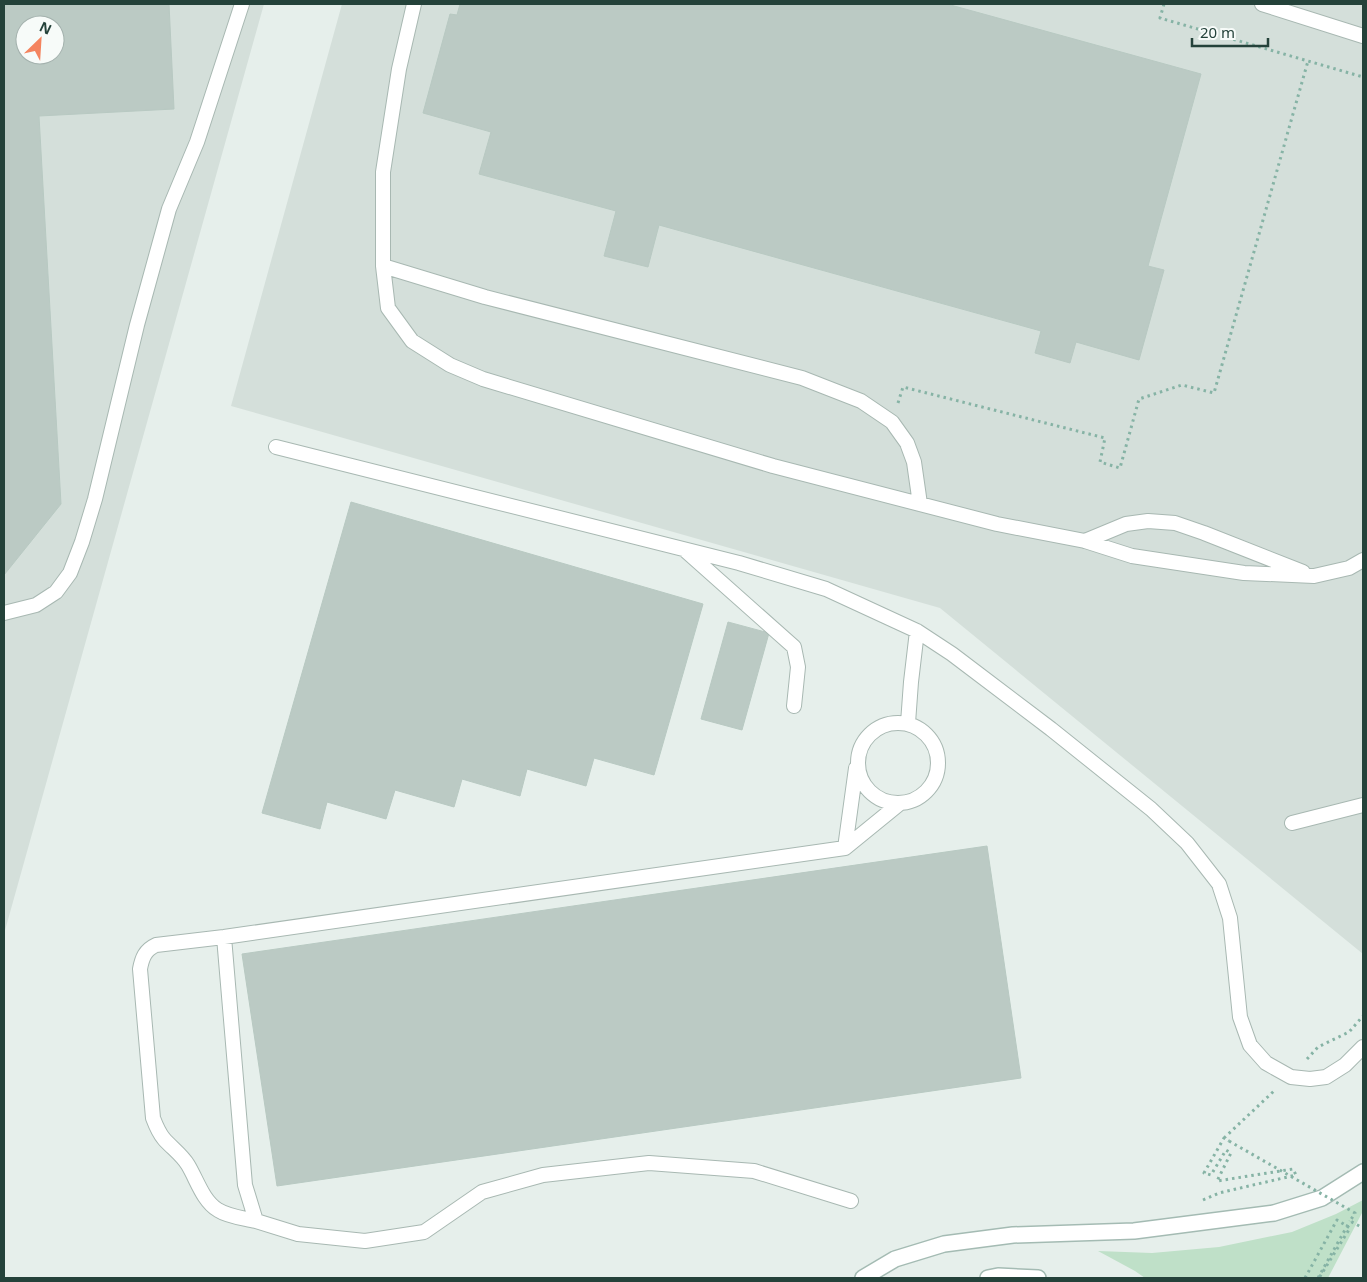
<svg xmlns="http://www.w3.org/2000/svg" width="1367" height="1282" viewBox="0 0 1367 1282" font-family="'Noto Sans',sans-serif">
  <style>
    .built { fill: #d4dfda; fill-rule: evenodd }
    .green { fill: #bfe0c8 }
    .building { fill: #bbcac4; stroke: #b8c9c2; fill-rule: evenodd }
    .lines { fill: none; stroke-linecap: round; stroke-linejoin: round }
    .lane-casing { stroke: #a8b8b2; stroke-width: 16 }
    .secondary-casing { stroke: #a4bbb3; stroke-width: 18 }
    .path { stroke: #86b3a5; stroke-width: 3; stroke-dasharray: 2.5 4; stroke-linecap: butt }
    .lane { stroke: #fff; stroke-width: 14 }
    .secondary { stroke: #fff; stroke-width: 15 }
    .path-bridge { stroke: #86b3a5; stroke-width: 3; stroke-dasharray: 2.5 4; stroke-linecap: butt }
  </style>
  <rect width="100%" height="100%" fill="#e6efeb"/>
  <path class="built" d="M4 4H264L4 934ZM25 25H55V55H25Z
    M342 4H1363V954L940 608 231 406Z"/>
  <path class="green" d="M1363 1200V1211L1328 1278H1145L1135 1271 1098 1251 1152 1253 1219 1247 1292 1232 1336 1214Z"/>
  <path class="building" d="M4 4H169L174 109 39 116 61 504 4 575ZM25 25H55V55H25Z
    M460 4H947L1201 74 1148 266 1164 270 1139 360 1076 342 1070 363 1035 353 1041 331 659 225 648 267 604 256 616 211 479 174 491 132 423 113 450 14 457 15Z
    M351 502 703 604 654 775 594 758 586 786 527 769 520 796 462 779 454 807 395 790 386 819 327 802 320 829 262 813Z
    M728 622 769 633 742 730 701 719Z
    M987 846 1021 1078 277 1186 242 954Z"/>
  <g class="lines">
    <defs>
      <path id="lane" d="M414 4 399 69 383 172V266L388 308 412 341 450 365 483 379 773 466 997 524 1085 541 1132 556 1244 573 1314 576 1349 568 1363 560
        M1262 4 1363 36
        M383 266 485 297 802 378 861 401 892 422 907 443 914 462 920 504
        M276 447 739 563 826 589 917 631 952 654 1051 729 1151 809 1187 843 1219 884 1230 918 1240 1017 1250 1045 1266 1063 1291 1077 1310 1079 1326 1077 1345 1065 1363 1047
        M1085 541 1126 524 1148 521 1175 523 1204 533 1303 572
        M686 551 794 647 798 667 794 706
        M4 613 36 605 56 592 70 573 82 542 95 499 137 325 169 209 197 142 242 4
        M858 763a40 40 0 1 1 80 0a40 40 0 1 1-80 0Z
        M908 723 911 682 917 631
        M1292 823 1363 805
        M845 848 856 768
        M224 937 245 1185 256 1221 298 1234 365 1241 424 1232 482 1192 543 1175 649 1163 754 1171 851 1201
        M256 1221C244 1218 229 1217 218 1210 203 1201 197 1180 188 1165 182 1155 172 1148 164 1139 159 1133 156 1126 153 1118L140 969C142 958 145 950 156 945L224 937 845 848 899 804"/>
      <path id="secondary" d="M863 1278 895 1259 944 1244 1013 1235 1134 1231 1274 1213 1322 1198 1363 1172
        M988 1278 998 1276 1038 1278"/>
    </defs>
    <use href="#lane" class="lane-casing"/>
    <use href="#secondary" class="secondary-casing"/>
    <path class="path" d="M1164 4 1160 18 1363 77
      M898 403 903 387 1105 438 1100 462 1120 468 1139 399 1182 385 1214 393 1308 61
      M1307 1059 1318 1047 1349 1032 1363 1016
      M1224 1138 1274 1091
      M1203 1200 1219 1193 1296 1175 1293 1169 1217 1181 1231 1153 1226 1150 1211 1175 1204 1173 1224 1138 1229 1141
      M1305 1278 1337 1220 1350 1228 1319 1278"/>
    <use href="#lane" class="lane"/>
    <use href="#secondary" class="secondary"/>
    <path class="path-bridge" d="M1229 1141 1355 1213 1350 1221 1363 1228
      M1318 1278 1350 1221"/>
  </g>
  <rect width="1367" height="1282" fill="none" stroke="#24423a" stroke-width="10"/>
  <g transform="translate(40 40) rotate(25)"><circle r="24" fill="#f7fbf9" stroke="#a3b1ad"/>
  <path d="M0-4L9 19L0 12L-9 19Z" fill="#f4845f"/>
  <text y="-8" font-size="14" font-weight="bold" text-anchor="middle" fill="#24423a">N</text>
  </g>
  <path d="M1192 38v8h76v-8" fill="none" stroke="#24423a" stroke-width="2.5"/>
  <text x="1200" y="38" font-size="15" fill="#24423a" stroke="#f7fbf9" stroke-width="4" paint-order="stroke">20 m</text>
</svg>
